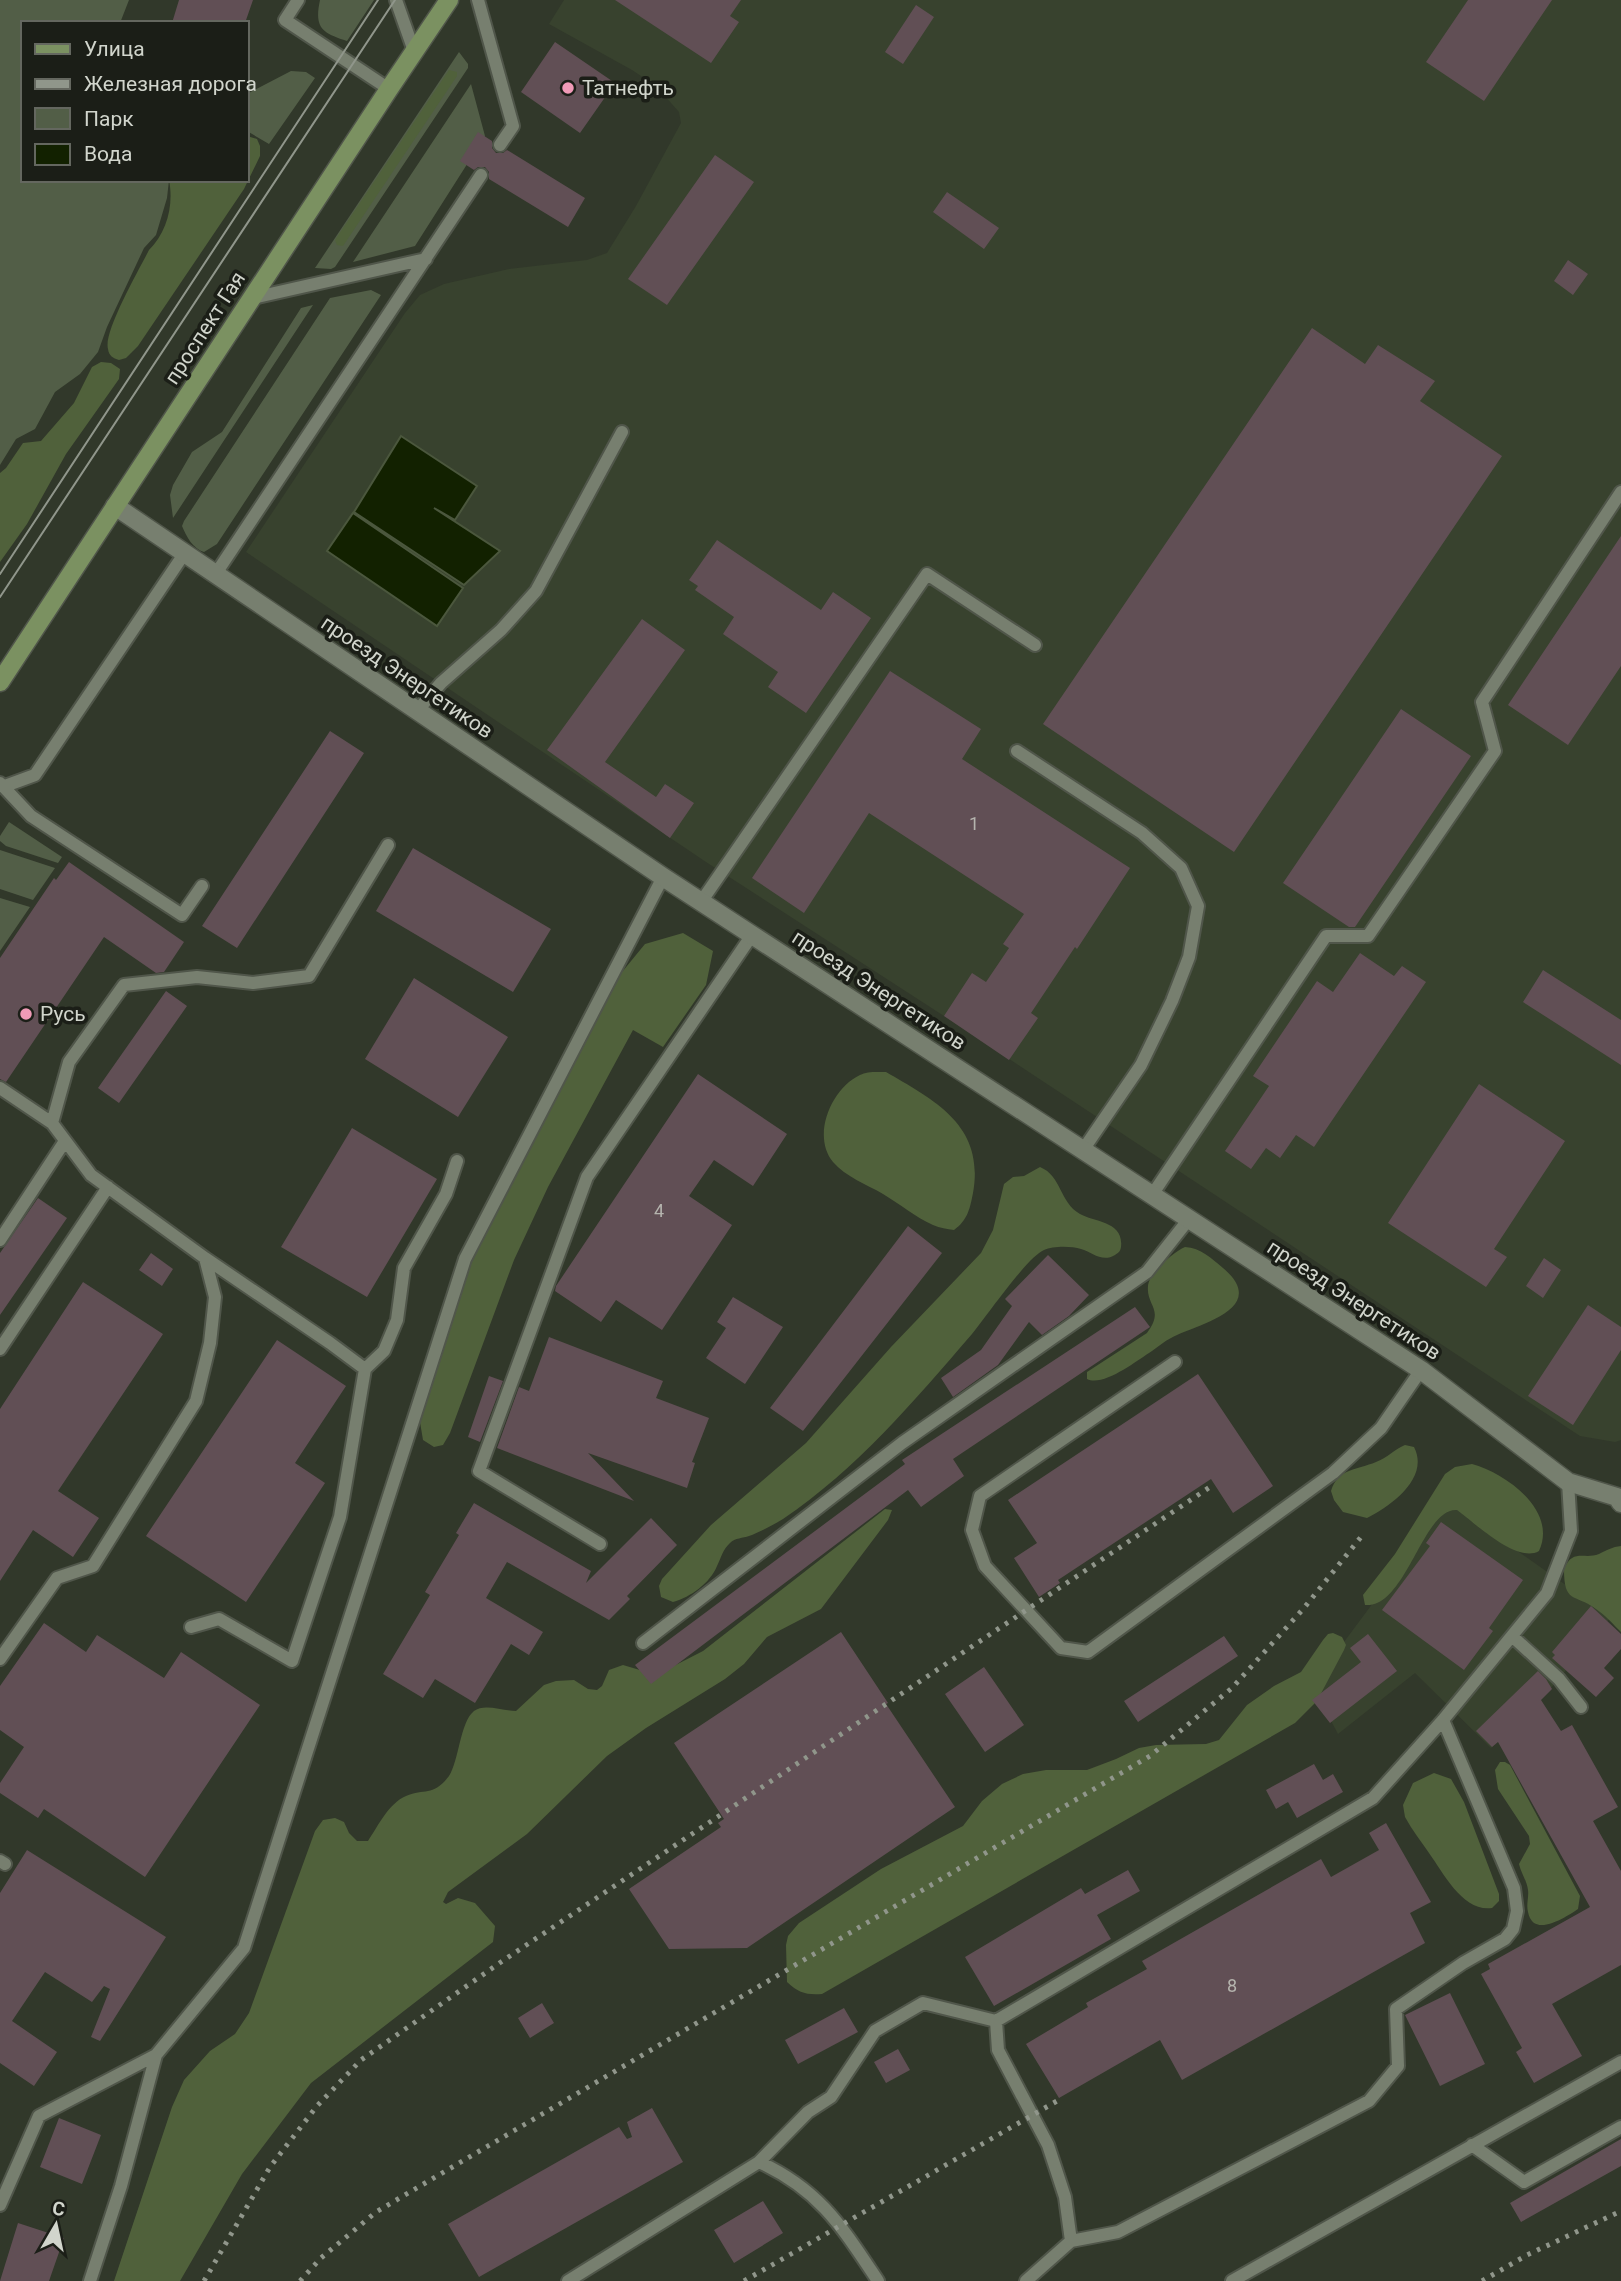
<svg xmlns="http://www.w3.org/2000/svg" width="1621" height="2281" viewBox="0 0 1621 2281" font-family="Roboto,sans-serif">
  <style>
    .built { fill: #38422e }
    .green { fill: #525e47 }
    .forest { fill: #50613b }
    .water { fill: #122100; stroke: #4b573d; stroke-width: 2 }
    .building { fill: #614f55 }
    .lines { fill: none; stroke-linecap: round; stroke-linejoin: round }
    .lane-casing { stroke: #50564a; stroke-width: 16 }
    .street-casing { stroke: #50564a; stroke-width: 21 }
    .primary-casing { stroke: #50564a; stroke-width: 21 }
    .lane { stroke: #777f6f; stroke-width: 12 }
    .street { stroke: #777f6f; stroke-width: 18 }
    .primary { stroke: #7b9161; stroke-width: 18 }
    .tram { stroke: #90968b; stroke-width: 2 }
    .rail { stroke: #90968b; stroke-width: 5; stroke-dasharray: 3.5 7; stroke-linecap: butt }
    .poi-dot { fill: #f09ab7; stroke: #1b1e17; stroke-width: 2.5 }
    .labels { text-anchor: middle; stroke-width: 7; stroke-linejoin: round; paint-order: stroke }
    .number-label { font-size: 18px; fill: #b5b4ae }
    .poi-label { font-size: 21px; fill: #d1d5cc; stroke: #1b1e17; text-anchor: start }
    .street-label { font-size: 21px; fill: #d1d5cc; stroke: #1b1e17 }
  </style>
  <rect width="100%" height="100%" fill="#31382a"/>
  <path class="built" d="M564 0H1621V1440L1615 1442 1580 1436 944 1016 706 862 246 552 405 313 420 295 444 284 509 269 587 260 607 253 636 206 681 123 679 112 656 86 632 70 549 24Z
    M1448 1502 1611 1617 1545 1695 1491 1748 1415 1673 1338 1734 1312 1685Z"/>
  <path class="green" d="M0 0H129L120 23H23V180H169L167 198 156 235 144 248 107 327 98 352 80 374 55 392 35 429 16 439 0 465Z
    M320 0H374L347 41C322 33 314 28 320 0Z
    M459 52 468 64V68L335 267 331 269 315 268Z
    M291 71 306 72 315 78 269 144 247 131V94Z
    M471 84 485 136 415 246 353 262Z
    M371 290 381 295 217 544 204 552C193 549 186 536 182 526L184 521 330 298Z
    M313 305 173 518 170 495 173 485 192 452 222 432 301 308Z
    M9 822 62 857 58 863 6 846 0 841V836Z
    M0 850 55 868 33 900 0 889Z
    M0 898 30 907 0 951Z"/>
  <path class="forest" d="M449 70 457 72V76L343 246 337 245 335 240Z
    M247 136 257 139 260 146V156L244 189 138 346 126 358 119 360C113 358 109 356 108 349 103 332 140 268 149 250 167 232 174 205 169 180H247Z
    M101 362 111 363 120 369 119 379 66 454 27 524 0 562V473L6 468 23 443 41 441 74 403 92 367Z
    M683 933 713 951 706 985 663 1047 633 1030 548 1187 514 1260 450 1433 443 1445 434 1447 423 1440 420 1422 472 1255 613 983 645 944Z
    M886 1072C936 1101 985 1126 973 1193 970 1208 968 1220 954 1230 947 1229 940 1228 933 1225 915 1217 900 1204 883 1194 866 1184 846 1177 833 1162 811 1135 832 1088 860 1075 867 1071 878 1072 886 1072Z
    M1040 1167C1062 1176 1059 1202 1080 1214 1094 1222 1124 1221 1121 1247 1120 1252 1119 1252 1115 1255 1102 1263 1092 1252 1081 1249 1071 1246 1053 1246 1044 1250 1027 1257 987 1316 972 1334 914 1401 857 1469 783 1519 773 1525 760 1532 749 1536 743 1538 735 1538 730 1543 723 1549 721 1558 717 1566 710 1583 691 1597 673 1602L661 1597 659 1586 662 1579 711 1525 806 1443 891 1347 981 1253 993 1230 1004 1184 1013 1177 1024 1176Z
    M1185 1247C1201 1248 1211 1258 1223 1268 1269 1307 1203 1323 1177 1335 1167 1339 1158 1347 1149 1353 1135 1362 1103 1387 1087 1379V1372L1147 1333C1165 1309 1146 1306 1148 1286 1149 1272 1174 1252 1185 1247Z
    M1405 1445 1414 1447C1430 1478 1391 1506 1367 1518L1343 1512 1334 1500 1331 1491C1338 1468 1357 1470 1376 1462 1387 1458 1395 1449 1405 1445Z
    M1472 1464C1505 1473 1558 1510 1539 1551 1517 1564 1475 1523 1457 1510 1423 1507 1406 1609 1365 1605L1363 1595 1395 1554 1445 1474 1455 1467Z
    M885 1509 892 1510 888 1520 821 1609 767 1637 744 1664 725 1679 646 1728 607 1756 527 1834 448 1892 443 1902 446 1904 458 1898 475 1903 495 1926 493 1942 311 2083 242 2174 180 2281H114L172 2107 184 2080 210 2051 235 2034 249 2013 315 1831 323 1820 335 1818 344 1822 349 1833 357 1841H368C378 1826 389 1803 406 1796 425 1788 433 1797 449 1776 459 1761 460 1722 474 1711 484 1703 504 1711 516 1711L544 1685 556 1681 574 1680 588 1689 597 1690 602 1686 609 1670 623 1665 650 1673H660L703 1651Z
    M1621 1546V1632C1613 1624 1605 1615 1596 1609 1574 1593 1564 1604 1564 1569 1573 1548 1584 1560 1599 1554 1607 1550 1612 1547 1621 1546Z
    M1333 1633 1342 1637 1346 1645 1344 1650 1317 1701 1295 1723 822 1994C806 1995 799 1993 787 1982L786 1945 788 1936 799 1923 881 1869 963 1826 982 1801 1002 1784 1023 1774 1046 1770H1087L1116 1759 1139 1748 1156 1745 1206 1744 1219 1740 1247 1705 1274 1686 1301 1672 1323 1640 1328 1634Z
    M1500 1762H1505L1510 1765 1580 1896 1578 1909C1566 1917 1533 1939 1528 1912 1526 1905 1529 1897 1528 1890 1527 1881 1521 1873 1519 1864L1530 1844 1529 1836 1498 1789 1495 1770Z
    M1434 1773 1451 1779 1464 1802 1499 1894V1901L1492 1908C1463 1912 1444 1874 1429 1853 1421 1841 1412 1830 1405 1817L1403 1805 1413 1783Z"/>
  <path class="water" d="M401 436 477 486 455 520 434 508 500 551 464 585 354 512Z
    M353 513 463 588 437 626 327 551Z"/>
  <path class="building" d="M179 0H253L245 23H172Z
    M615 0H741L730 16 739 22 711 63Z
    M1468 0H1552L1484 101 1426 62Z
    M916 5 934 17 903 64 885 52Z
    M555 42 615 83 580 133 521 92Z
    M478 132 492 141V148L496 153H503L507 150 585 198 568 227 489 179V172L485 167H478L474 170 460 161Z
    M715 155 754 182 667 305 628 279Z
    M947 192 999 228 984 249 933 212Z
    M1568 260 1588 274 1573 295 1554 281Z
    M1312 328 1365 364 1378 345 1435 381 1420 401 1502 456 1234 852 1043 724Z
    M1621 536V666L1568 745 1508 705Z
    M717 540 821 610 833 592 871 618 806 713 768 687 778 672 723 634 734 617 695 590 698 586 689 580Z
    M642 619 685 650 605 762 656 797 665 784 694 803 670 838 547 750Z
    M890 671 981 729 962 759 1130 868 1077 949 1075 947 1031 1013 1038 1018 1009 1060 944 1016 972 973 986 982 1009 948 1003 944 1024 914 869 813 804 913 752 878Z
    M1401 709 1471 756 1355 927H1349L1283 883Z
    M330 731 364 753 237 948 202 926Z
    M413 848 551 929 513 992 376 911Z
    M69 862 184 942 164 972 156 973 104 937 6 1082 0 1079V958L54 878 56 880Z
    M1360 953 1394 976 1402 966 1426 982 1314 1147 1296 1135 1280 1158 1266 1148 1251 1169 1225 1151 1269 1086 1253 1076 1317 981 1333 992Z
    M1543 970 1621 1020V1065L1523 1002Z
    M414 978 508 1037 458 1117 365 1059Z
    M166 991 187 1006 119 1103 98 1088Z
    M698 1074 787 1134 753 1186 714 1160 689 1196 732 1225 662 1330 616 1300 601 1322 555 1291 556 1286Z
    M1479 1084 1565 1141 1494 1249 1507 1257 1486 1287 1388 1223Z
    M352 1128 437 1179 367 1297 281 1247Z
    M38 1198 67 1218 0 1315V1253Z
    M908 1226 942 1253 803 1431 770 1408Z
    M151 1253 173 1269 162 1286 139 1270Z
    M1048 1255 1089 1295 1069 1316 1042 1335 1029 1322 998 1365 953 1397 941 1378 981 1350 1012 1306 1005 1299Z
    M1544 1258 1561 1270 1543 1298 1526 1286Z
    M83 1282 163 1334 58 1491 99 1518 73 1557 33 1530 0 1581V1409Z
    M733 1297 783 1327 745 1384 706 1358 726 1328 717 1322Z
    M1588 1305 1621 1327V1350L1573 1425 1528 1396Z
    M1135 1307 1150 1327 953 1459 964 1476 921 1507 908 1490 651 1684 635 1665 905 1464 902 1460Z
    M549 1337 663 1381 656 1398 709 1418 692 1462 695 1463 687 1488 588 1453 634 1501 497 1448 519 1387 529 1391Z
    M277 1340 346 1386 295 1463 325 1483 246 1602 146 1536Z
    M1198 1374 1273 1486 1233 1513 1211 1479 1058 1580 1060 1583 1039 1597 1014 1558 1037 1543 1008 1500Z
    M489 1376 503 1381 480 1442 468 1437Z
    M474 1503 591 1571 586 1583 651 1518 677 1545 627 1596 630 1599 609 1620 507 1562 486 1598 543 1632 529 1655 511 1644 475 1703 435 1679 423 1698 383 1674 430 1595 425 1592 459 1535 456 1533Z
    M1441 1522 1523 1580 1489 1628 1493 1631 1464 1670 1382 1610 1430 1546 1426 1543Z
    M1591 1606 1621 1634V1649L1604 1668 1614 1678 1596 1697 1552 1658 1555 1655 1552 1652Z
    M44 1623 86 1652 97 1635 164 1678 181 1652 260 1705 145 1877 44 1809 38 1818 0 1793V1783L24 1747 0 1730V1686Z
    M841 1632 888 1703 886 1704 955 1807 747 1948 669 1949 629 1889 721 1827 718 1823 724 1819 674 1743Z
    M1368 1634 1397 1671 1330 1723 1312 1700 1361 1662 1350 1648Z
    M1224 1636 1238 1656 1138 1722 1124 1701Z
    M984 1667 1024 1725 985 1752 945 1694Z
    M1538 1671 1546 1679 1552 1689 1541 1700 1561 1731 1572 1725 1618 1807 1593 1821 1621 1871V1965L1552 2004 1582 2056 1534 2083 1516 2052 1522 2048 1481 1974 1490 1969 1488 1964 1590 1907 1498 1742 1492 1747 1476 1731Z
    M1314 1764 1323 1780 1333 1774 1343 1792 1297 1818 1288 1802 1276 1809 1266 1790Z
    M1386 1823 1431 1902 1410 1913 1425 1943 1182 2080 1160 2040 1059 2098 1026 2044 1088 2007 1086 2003 1147 1969 1142 1961 1321 1859 1331 1877 1379 1850 1369 1833Z
    M27 1850 166 1937 100 2041 91 2037 110 1989 104 1986 92 2002 45 1972 12 2021 57 2052 34 2086 0 2063V1893Z
    M1128 1870 1140 1891 1097 1915 1111 1939 994 2006 965 1957 1081 1888 1085 1894Z
    M1450 1993 1485 2064 1440 2086 1405 2015Z
    M542 2003 554 2023 530 2038 518 2018Z
    M844 2008 858 2032 798 2064 785 2040Z
    M898 2049 910 2070 886 2083 874 2062Z
    M652 2108 683 2162 479 2277 448 2224 619 2127 627 2139 632 2137 627 2122Z
    M59 2118 101 2135 82 2184 40 2167Z
    M1621 2139V2166L1521 2222 1510 2203Z
    M763 2201 783 2233 734 2263 714 2230Z
    M18 2223 64 2238 49 2281H0Z"/>
  <g class="lines">
    <defs>
      <path id="lane" d="M298 0 285 20 389 89
        M396 0 414 51
        M478 0 513 126 500 145
        M253 298 426 259
        M215 575 481 175
        M417 711 441 683 501 630 536 591 622 432
        M1017 751 1142 833 1181 868 1198 906 1189 957 1172 1001 1141 1065 1083 1150
        M0 783 31 816 182 915 202 886
        M5 786 35 775 184 554
        M701 902 927 574 1035 645
        M0 1088 52 1123
        M1152 1195 1326 936H1368L1495 751 1482 702 1621 492
        M0 1240 65 1141
        M0 1349 108 1187
        M1175 1362 980 1496 972 1530 985 1566 1061 1648 1088 1652 1333 1473 1381 1428 1421 1370
        M365 1369 384 1351 397 1320 404 1268 446 1194 457 1161
        M600 1544 479 1471 587 1177 752 935
        M191 1627 219 1619 292 1661 340 1517 365 1369 330 1343 205 1258
        M1512 1636 1559 1679 1581 1707
        M643 1643 902 1443 1147 1272 1189 1219
        M0 1659 57 1578 93 1566 196 1401 210 1343 215 1297 205 1258 91 1175 52 1123 69 1062 124 985 197 977 253 983 309 976 388 845
        M0 1861 5 1864
        M1472 2145 1524 2182 1621 2127
        M759 2162 808 2112 831 2097 875 2031 923 2003 996 2021
        M0 2205 39 2116 156 2055 244 1948 465 1259 663 877
        M1071 2241 1065 2197 1048 2145 998 2050 996 2021 1373 1798 1443 1720 1547 1593 1571 1531 1568 1482
        M90 2281 121 2186 156 2055
        M568 2281 759 2162C820 2190 842 2227 878 2281
        M1026 2281 1071 2241 1118 2232 1369 2101 1398 2066 1396 2009 1463 1963 1505 1939 1513 1929 1517 1911 1514 1888 1443 1720
        M1232 2281 1621 2062"/>
      <path id="street" d="M115 506 663 877 1421 1370 1568 1482 1617 1497 1621 1503"/>
      <path id="primary" d="M0 682 389 89 449 0"/>
    </defs>
    <use href="#lane" class="lane-casing"/>
    <use href="#street" class="street-casing"/>
    <use href="#primary" class="primary-casing"/>
    <use href="#lane" class="lane"/>
    <use href="#street" class="street"/>
    <use href="#primary" class="primary"/>
    <path class="tram" d="M0 574 378 0
      M0 597 395 0"/>
    <path class="rail" d="M204 2281 270 2167 317 2106 361 2060 501 1962 1210 1487
      M300 2281 321 2258 376 2212 1150 1756 1232 1688 1304 1608 1361 1537
      M744 2281 1057 2101
      M1482 2281 1527 2255 1621 2211"/>
  </g>
  <g class="poi-dot">
    <circle cx="568" cy="88" r="7"/>
    <circle cx="26" cy="1014" r="7"/>
  </g>
  <g class="labels">
    <g class="number-label">
      <text x="974" y="830">1</text>
      <text x="659" y="1217">4</text>
      <text x="1232" y="1992">8</text>
    </g>
    <g class="poi-label">
      <text x="582" y="95">Татнефть</text>
      <text x="40" y="1021">Русь</text>
    </g>
    <g class="street-label">
      <text transform="translate(205 328) rotate(-57)" y="7">проспект Гая</text>
      <text transform="translate(407 677) rotate(34)" y="7">проезд Энергетиков</text>
      <text transform="translate(879 990) rotate(33)" y="7">проезд Энергетиков</text>
      <text transform="translate(1354 1300) rotate(33)" y="7">проезд Энергетиков</text>
    </g>
  </g>
  <rect x="21" y="21" width="228" height="161" fill="#1b1e17" stroke="#64675f" stroke-width="2"/>
  <rect x="35" y="44" width="35" height="10" fill="#7b9161" stroke="#64675f" stroke-width="2"/>
  <text x="84" y="56" font-size="21" fill="#d1d5cc">Улица</text>
  <rect x="35" y="79" width="35" height="10" fill="#90968b" stroke="#64675f" stroke-width="2"/>
  <text x="84" y="91" font-size="21" fill="#d1d5cc">Железная дорога</text>
  <rect x="35" y="108" width="35" height="21" fill="#525e47" stroke="#64675f" stroke-width="2"/>
  <text x="84" y="126" font-size="21" fill="#d1d5cc">Парк</text>
  <rect x="35" y="144" width="35" height="21" fill="#122100" stroke="#64675f" stroke-width="2"/>
  <text x="84" y="161" font-size="21" fill="#d1d5cc">Вода</text>
  <g transform="translate(56 2225) rotate(9)" stroke="#1b1e17" stroke-width="5" paint-order="stroke">
  <path d="M0-5L12 26L0 18L-12 26Z" fill="#d1d5cc"/>
  <text y="-10" font-size="19" font-weight="bold" text-anchor="middle" fill="#d1d5cc">С</text>
  </g>
</svg>
